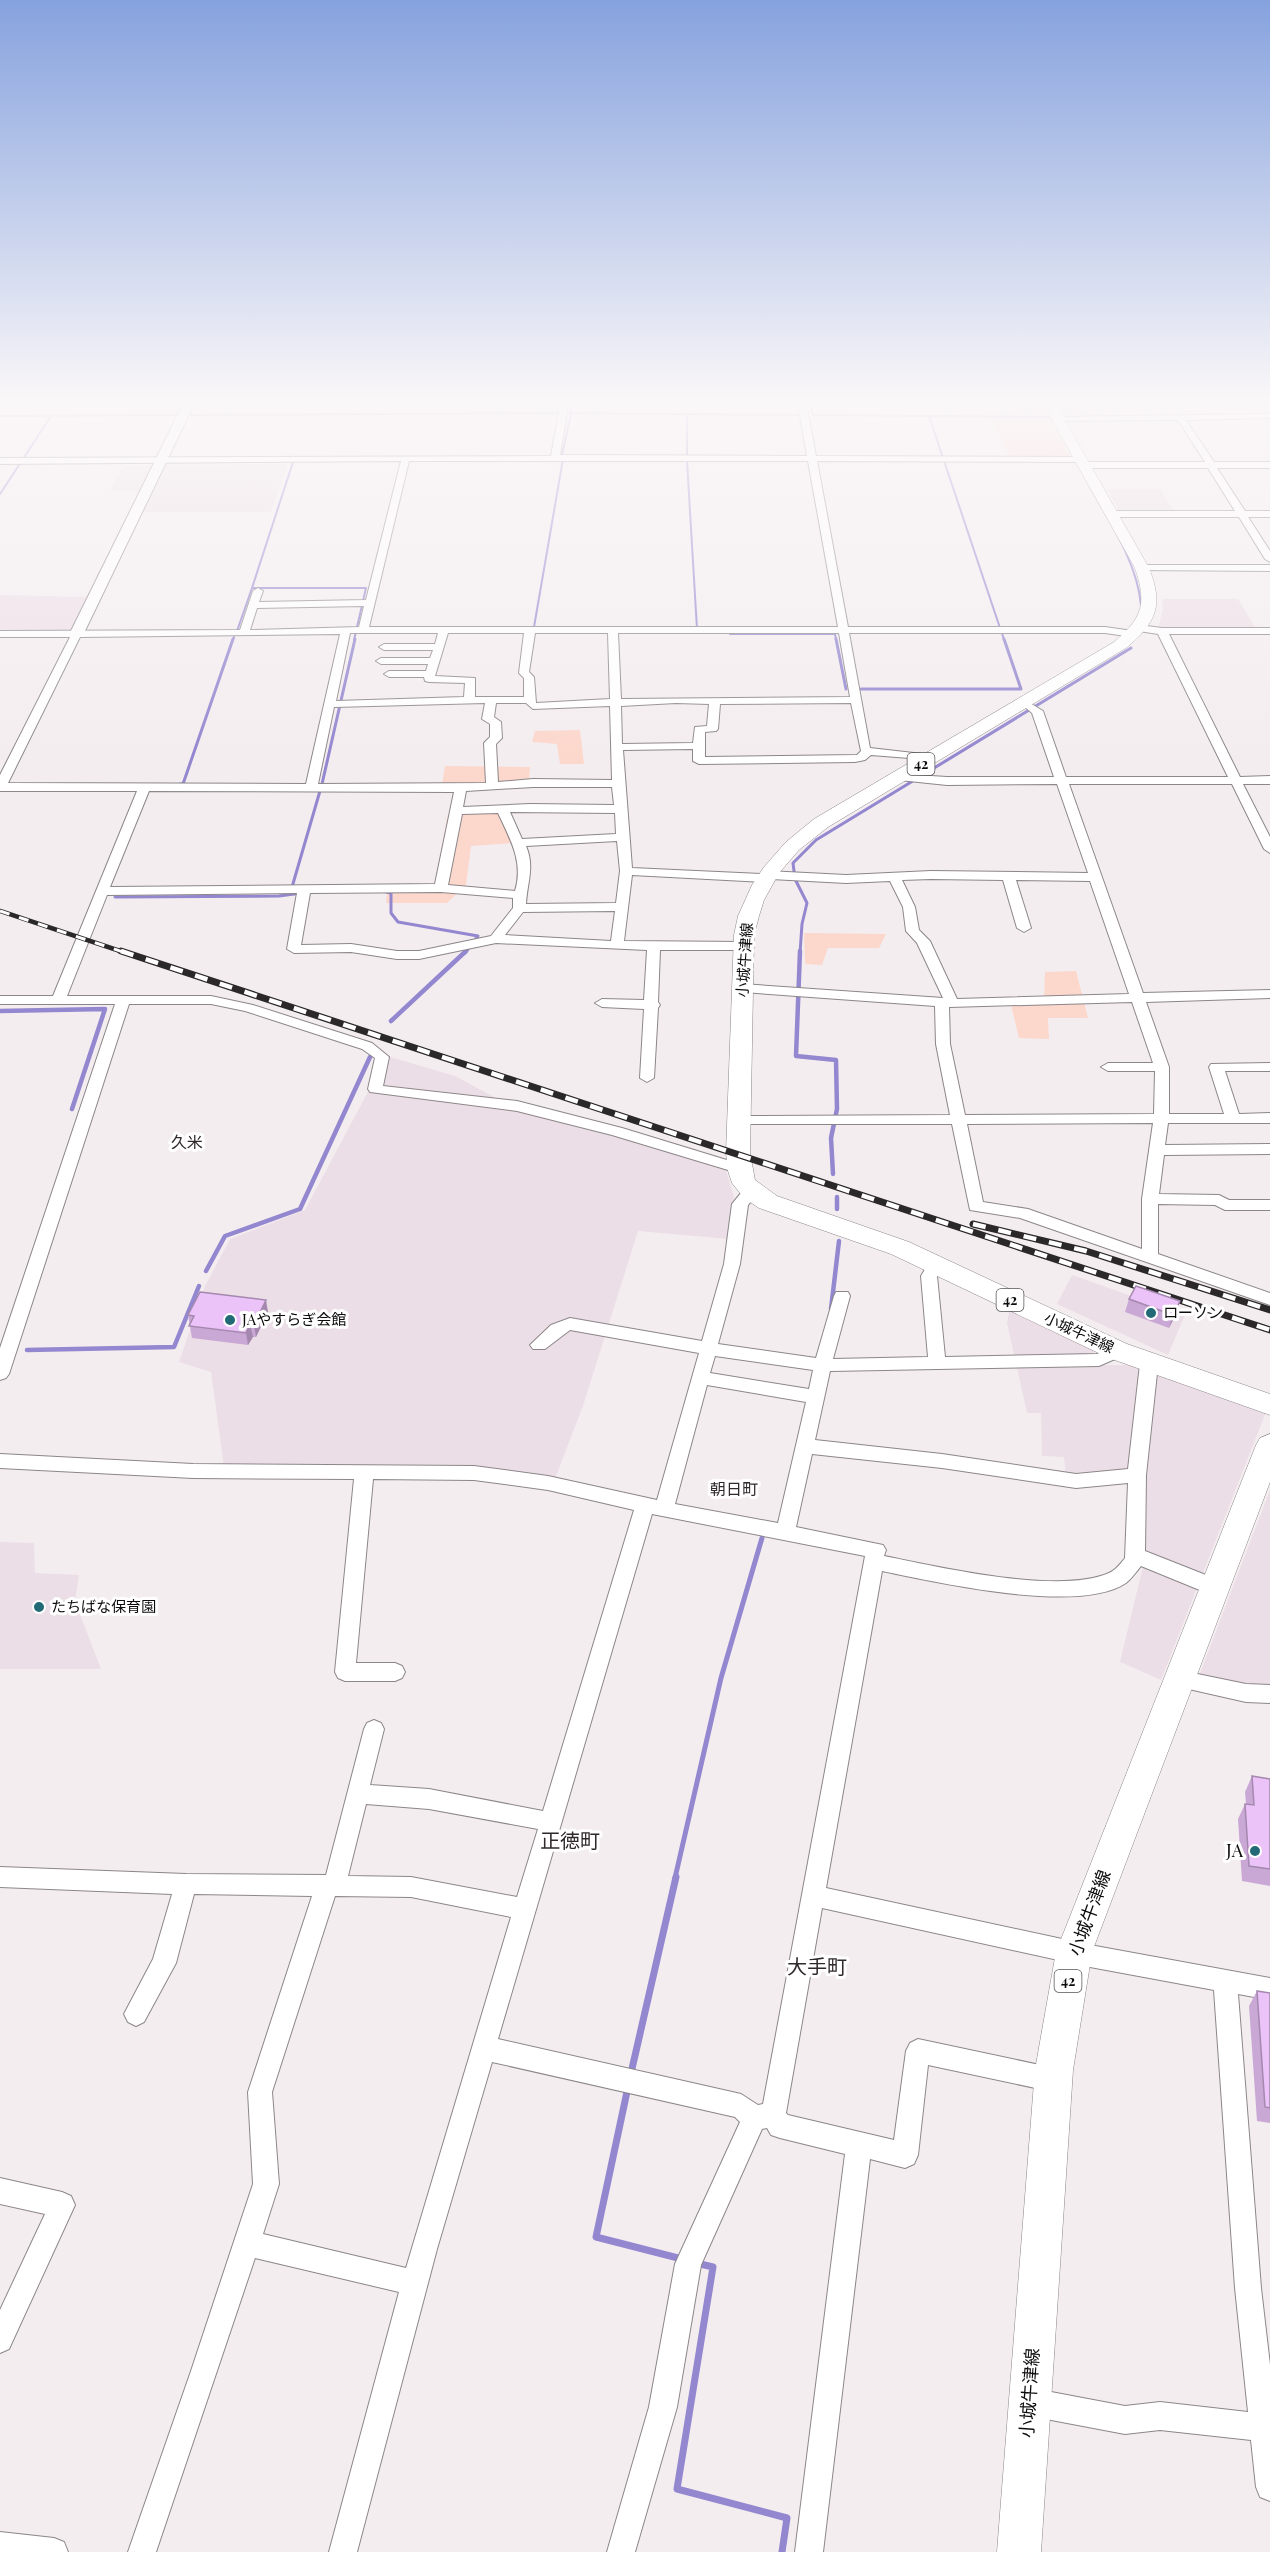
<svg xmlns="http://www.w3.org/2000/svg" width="1270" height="2552" viewBox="0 0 1270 2552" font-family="'Playfair Display','Noto Sans JP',serif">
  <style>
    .built { fill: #ecdee6 }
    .green { fill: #fcd7cc }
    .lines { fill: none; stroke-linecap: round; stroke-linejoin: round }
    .stream-far4 { stroke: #9387cf; stroke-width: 2 }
    .stream-far3 { stroke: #9387cf; stroke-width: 3 }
    .stream-far2 { stroke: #9387cf; stroke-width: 4.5 }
    .stream-far1 { stroke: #9387cf; stroke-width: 5 }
    .stream { stroke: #9387cf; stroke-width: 7 }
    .street-casing { stroke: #8c8689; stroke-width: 2 }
    .secondary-casing { stroke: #8c8689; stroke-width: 2 }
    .primary-casing { stroke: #8c8689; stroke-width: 1 }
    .street { fill: #fff; fill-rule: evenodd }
    .secondary { fill: #fff; fill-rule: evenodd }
    .primary { fill: #fff; fill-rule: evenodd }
    .rail-far1-casing { stroke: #2b282a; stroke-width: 4.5 }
    .rail-casing { stroke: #2b282a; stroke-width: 7 }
    .rail-far1 { stroke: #fff; stroke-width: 3; stroke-dasharray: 10; stroke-linecap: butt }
    .rail { stroke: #fff; stroke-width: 4.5; stroke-dasharray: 13; stroke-linecap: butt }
    .wall { fill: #caa8d6 }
    .shaded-wall { fill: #a488ae }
    .building { fill: #ebc3f9; stroke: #a488ae; stroke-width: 1.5 }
    .poi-dot { fill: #226a76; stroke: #fff; stroke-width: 2 }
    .labels { text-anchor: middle; stroke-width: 6; stroke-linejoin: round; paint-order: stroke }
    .shield { fill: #fff; stroke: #565455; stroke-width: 1.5 }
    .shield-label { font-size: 14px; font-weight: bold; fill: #0d0b0c }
    .street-label { font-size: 15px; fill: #0d0b0c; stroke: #fff }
    .poi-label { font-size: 15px; fill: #0d0b0c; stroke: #fff; text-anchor: start }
    .neighbourhood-label { font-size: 16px; fill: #2f292c; stroke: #fff }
    .near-poi-label { font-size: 18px; fill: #0d0b0c; stroke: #fff; text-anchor: end }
    .near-street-label { font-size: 18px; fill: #0d0b0c; stroke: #fff }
    .near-neighbourhood-label { font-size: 20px; fill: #2f292c; stroke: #fff }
  </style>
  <rect width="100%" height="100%" fill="#f4edf0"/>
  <path class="built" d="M1181 398H1270V412L1195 415Z
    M288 464 271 512H141L163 465Z
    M123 466H151L139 491H110Z
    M1107 489H1161L1175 513H1120Z
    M0 595 88 597 72 631 67 633 0 632Z
    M1162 599H1238L1256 629H1158L1163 609Z
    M387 1056 455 1076 496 1098 578 1116 696 1149 725 1167 734 1197 729 1239 638 1231 583 1406 555 1479 477 1468 431 1466 224 1467 211 1372 179 1362 205 1286 230 1239 305 1210Z
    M1072 1275 1185 1315 1168 1355 1057 1304Z
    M1009 1311 1093 1350 1096 1365H1131L1266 1412 1161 1680 1120 1662 1143 1566 1130 1472 1066 1477 1064 1457 1042 1456 1041 1413H1027L1007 1323Z
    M1270 1490V1690L1197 1681Z
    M0 1542 34 1543 35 1573 79 1575 75 1601 101 1669H0Z"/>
  <path class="green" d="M990 417 1049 418 1071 458H1010Z
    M580 730 584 764H560L557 744 532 742 535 731Z
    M445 766 530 767 529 780 442 785Z
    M500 812 512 843 471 846 466 885 447 903H386L388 885 435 884 448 814Z
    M804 933 886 934 879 948H828L822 965 805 964Z
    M1076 971 1088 1018H1048L1049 1039 1019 1038 1011 1005 1044 1002 1045 972Z"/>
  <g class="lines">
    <path class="stream-far4" d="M198 398 188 415 556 413 800 415
      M809 398 813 415 929 416
      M687 415V461L697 629
      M0 416 176 415
      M561 460 571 414 570 398
      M357 461H417
      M293 462 252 588H366L354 640
      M1092 490C1112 526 1137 563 1141 605
      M0 494 51 416
      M534 627 563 459
      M1000 628 929 416 1051 417 1052 420
      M237 631 252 588
      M1002 633 1004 640
      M730 634H835L836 640
      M233 640 234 637"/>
    <path class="stream-far3" d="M836 639 846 689
      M861 689H1021L1004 639
      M180 784H183L233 639
      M382 891 391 893V913L398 922 478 936 465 953
      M290 894 322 784 355 639
      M115 897 279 896 302 893
      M800 953 802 924 807 903 795 879 793 863 816 840 1131 648"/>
    <path class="stream-far2" d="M800 951 796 1056 836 1060 837 1109 831 1138 833 1174
      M0 1011 105 1009 72 1109
      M391 1021 466 951
      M837 1197V1209
      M206 1271 225 1236 300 1209 370 1057
      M831 1309 839 1241
      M27 1350 174 1347 199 1286"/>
    <path class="stream-far1" d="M675 1878 721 1678 762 1538"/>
    <path class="stream" d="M631 2073 676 1877
      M628 2087 596 2237 682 2259
      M696 2263 713 2267 677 2489 787 2518 782 2552"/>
    <defs>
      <path id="street" d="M558 398H566L567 412 560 455 807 456 797 398H805L816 456 1084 457V461L1081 462 817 461 848 627H1105L1133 631 1138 634 1133 637 1105 633H849L870 748 931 755 935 756V760L871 755 865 760 855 762 699 764 693 761V749L623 750 632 868 761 874 767 871 846 875 931 871 1088 873 1057 784 947 785 899 780 893 777 899 774 947 777H1054L1032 713 1020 703 1025 700 1043 711 1066 777H1228L1158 634 1139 631 1134 628 1139 625 1162 628H1270V634H1169L1240 777 1270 776V784H1243L1270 837V853L1264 849 1232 784H1069L1143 993 1270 990V998L1146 1002 1169 1067V1114H1224L1209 1067 1211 1064 1270 1063V1071H1225L1239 1114 1270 1113V1123H1168L1165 1145 1270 1144V1154L1164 1155 1159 1194 1219 1195 1229 1200H1270V1210H1225L1215 1205 1158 1204V1254L1270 1293V1305L1020 1218 970 1210 952 1124H735L733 1121 735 1118 740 1116 950 1115 936 1044 935 1006 742 992 735 988 742 984 943 998 917 943 906 931 903 907 890 881 846 883 771 879 765 882 632 875 624 941 743 942 750 946 743 950H660L658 1002 660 1005 658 1008 654 1078 647 1082 640 1078 644 1009 602 1007 595 1003 602 999 644 1000 647 950 496 943 419 959H397L351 952 294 953 287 949 297 893 107 895 67 996H211L253 1005 372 1043 389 1057 383 1086 517 1101 622 1128 743 1165 746 1168 738 1173 612 1135 517 1111 370 1092 368 1089 375 1058 362 1049 245 1011 211 1004H129L9 1374 6 1378 0 1380V1348L115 1004H0V996H53L137 791H0V775L70 637H0V631L240 630 253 591 258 588 263 591 259 602 366 600 401 461 0 464V458L551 456 559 412ZM409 461H808L838 627H369ZM364 606 359 627 250 630 257 608ZM350 633H438L435 644H384L379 647 384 650H433L430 658H381L376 661 381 664H428L426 671H389L384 674 389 677H424L425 681 429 682 465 683 464 697 336 701ZM448 633H524L519 673 524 678V697H475V678L435 676ZM535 633H608L610 699 536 703 534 677 529 672ZM618 633H839L850 697 621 699ZM340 634 306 784 8 783 80 637ZM485 703 482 719 490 724V737L484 743 486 783 318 784 334 707ZM496 703H526L533 709 610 706 612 780 533 779 498 782 496 744 502 738 501 722 494 717ZM676 703 709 704 707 726 695 727 693 743 622 744 621 706ZM851 703 861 751 857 755 705 757V732L716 731 718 729 720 704ZM533 787H612L614 805 530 804 463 807 466 791ZM149 791 454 792 435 884 110 887ZM510 812 615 813 616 834 522 839ZM498 813C510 839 524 862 515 891L448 885 462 814ZM617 841 620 871 616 903 526 904C527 883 535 867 526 846ZM931 879 1003 880 1017 928 1024 932 1031 928 1016 880 1090 881 1129 994 957 999 930 941 919 930 915 907 902 880ZM441 892 513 898V908L491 936 419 951H397L351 944 301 945 310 893ZM615 911 611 941 505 935 523 912ZM1132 1002 1153 1063H1108L1101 1067 1108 1071H1155L1154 1114 965 1115 950 1044 949 1007ZM1153 1123 1142 1199V1249L1028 1209 983 1202 967 1124Z
        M1270 414V418L1186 420 1214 462H1270V468H1217L1245 511H1270V517H1248L1270 551V562L1265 559 1239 517H1112L1107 514 1112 511H1235L1208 468H1084L1080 465 1084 462H1205L1178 420 1058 421 1054 419 1058 417Z
        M1142 565H1270V571L1139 570V566Z
        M751 1187 759 1192 748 1205 740 1264 718 1344 816 1358 834 1296 836 1292H848L850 1296 833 1359 928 1357 921 1276 930 1261H942L944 1265 937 1276 945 1357 1097 1354 1118 1345 1124 1347 1127 1351 1124 1355 1099 1366 830 1371 815 1440 942 1454 1076 1474 1128 1469 1140 1364 1143 1360 1149 1358 1155 1360 1158 1364 1146 1475 1145 1551 1221 1581 1224 1587 1221 1593 1214 1595 1207 1593 1141 1566C1137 1571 1132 1578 1126 1583 1079 1615 936 1582 882 1571L826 1888 1090 1945 1270 1978V2000L1238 1994 1261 2288 1270 2365V2501L1260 2497 1256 2487 1251 2440 1160 2430 1125 2434 1030 2416 1020 2412 1016 2402 1020 2392 1030 2388 1125 2406 1160 2402 1248 2412 1235 2288 1214 1990 1090 1967 822 1908 786 2113 788 2115 894 2140 906 2051 910 2043 918 2039 1054 2068 1063 2071 1066 2080 1063 2089 1054 2092 928 2065 918 2155 914 2164 905 2168 870 2159 823 2552H795L845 2154 780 2138 771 2135 767 2128 762 2129 701 2265 677 2407 635 2552H607L649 2407 675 2264 740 2122 735 2117 492 2062 437 2249 357 2552H329L399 2292 255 2258 156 2552H128L191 2371 253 2184 248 2092 312 1896 194 1894 176 1963 144 2022 136 2026 128 2022 124 2014 153 1959 172 1894 0 1887V1867L186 1874 326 1875 364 1729 367 1723 374 1720 381 1723 384 1729 370 1785 429 1789 543 1811 634 1510 548 1490 474 1480 373 1479 356 1663H395L402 1666 405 1672 402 1678 395 1681H345L338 1678 335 1672 354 1479 193 1478 0 1468V1454L193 1464 474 1466 548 1476 657 1500 699 1353 570 1330 545 1349H533L530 1345 551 1325 570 1318 702 1341 724 1264 732 1204 745 1188ZM715 1356 813 1370 809 1389 710 1373ZM707 1385 806 1402 778 1523 675 1504ZM812 1454 942 1468 1076 1488 1128 1483 1125 1558C1121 1563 1116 1570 1109 1573 1059 1595 939 1567 884 1556L886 1550 883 1545 796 1527ZM652 1514 865 1556 763 2104 758 2105 741 2094 498 2039ZM366 1804 429 1809 538 1829 517 1897 411 1877 348 1876ZM335 1896 411 1897 511 1917 406 2268 263 2234 279 2184 272 2092Z
        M1178 1670 1246 1684 1270 1685V1703L1246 1702 1171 1685 1168 1679 1171 1673Z
        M0 2178 62 2192 71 2196 75 2205 9 2349 0 2353V2310L45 2214 0 2204Z
        M0 2532 54 2538 64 2542 68 2552H0Z"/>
      <path id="secondary" d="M186 398H197L83 635 76 639 71 638 69 635Z"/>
      <path id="primary" d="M1040 398H1052L1149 568C1164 606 1156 623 1126 648L828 827 799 850 779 873 764 900 759 916 754 935 750 1153 755 1180 777 1196 909 1242 1127 1344 1270 1394V1415L1109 1358 891 1254 759 1208 744 1198 732 1183 728 1171 726 1153 734 935 738 916 752 885 764 867 786 842 814 819 1114 642C1143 618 1147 603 1135 568Z
        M1270 1434V1482L1092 1952 1073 2070 1041 2552H997L1035 2070 1056 1952 1256 1445 1260 1438Z"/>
    </defs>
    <use href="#street" class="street-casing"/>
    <use href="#secondary" class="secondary-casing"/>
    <use href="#primary" class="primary-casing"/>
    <use href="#street" class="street"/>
    <use href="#secondary" class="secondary"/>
    <use href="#primary" class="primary"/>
    <defs>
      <path id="rail-far1" d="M0 911 126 953"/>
      <path id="rail" d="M121 951 1270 1330
        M973 1224 1086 1251 1270 1310"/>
    </defs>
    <use href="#rail-far1" class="rail-far1-casing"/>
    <use href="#rail" class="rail-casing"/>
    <use href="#rail-far1" class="rail-far1"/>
    <use href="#rail" class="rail"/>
  </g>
  <path class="wall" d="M1129 1299 1180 1301 1176 1314 1169 1328 1125 1312Z
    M268 1312 256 1337H253L248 1345 192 1338 188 1315Z
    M1252 1776 1270 1779V1886L1242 1881 1238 1819 1245 1804H1246L1245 1792Z
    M1257 1991 1270 1993V2123L1257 2121 1249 2006Z"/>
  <path class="shaded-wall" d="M266 1300 268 1312 256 1337 254 1325Z
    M1180 1301 1176 1314 1169 1328 1173 1315Z
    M250 1324 253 1337 248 1345 246 1333Z"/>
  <path class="building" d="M1136 1286 1180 1301 1173 1315 1129 1299Z
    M200 1292 266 1300 254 1325 250 1324 246 1333 189 1326 194 1316 188 1315Z
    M1252 1776 1270 1779V1869L1249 1866 1245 1804 1254 1805Z
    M1257 1991 1270 1993V2108L1265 2107Z"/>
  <linearGradient id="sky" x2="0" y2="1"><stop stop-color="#86a2de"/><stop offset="0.53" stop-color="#faf7f8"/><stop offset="1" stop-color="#faf7f8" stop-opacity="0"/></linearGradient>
  <rect width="1270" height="755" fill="url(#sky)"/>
  <g class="poi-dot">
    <circle cx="1151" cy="1313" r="6"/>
    <circle cx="230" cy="1320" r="6"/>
    <circle cx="39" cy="1607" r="6"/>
    <circle cx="1255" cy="1851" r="6"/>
  </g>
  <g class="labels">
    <g class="shield">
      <rect x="907.5" y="753" width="27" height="22" rx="4.5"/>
      <rect x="996.5" y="1289" width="27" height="22" rx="4.5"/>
      <rect x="1054.5" y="1970" width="27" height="22" rx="4.5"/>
    </g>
    <g class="shield-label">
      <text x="921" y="769">42</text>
      <text x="1010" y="1305">42</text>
      <text x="1068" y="1986">42</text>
    </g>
    <g class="street-label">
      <text transform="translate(745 960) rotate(-86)" y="5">小城牛津線</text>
      <text transform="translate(1079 1333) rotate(25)" y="5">小城牛津線</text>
    </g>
    <g class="poi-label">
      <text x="1163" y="1318">ローソン</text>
      <text x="242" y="1325">JAやすらぎ会館</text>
      <text x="51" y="1612">たちばな保育園</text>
    </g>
    <g class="neighbourhood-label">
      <text x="187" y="1148">久米</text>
      <text x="734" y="1495">朝日町</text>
    </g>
    <g class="near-poi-label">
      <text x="1243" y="1857">JA</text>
    </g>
    <g class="near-street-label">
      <text transform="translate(1090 1913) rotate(-70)" y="6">小城牛津線</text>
      <text transform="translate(1030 2393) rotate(-86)" y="6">小城牛津線</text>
    </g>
    <g class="near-neighbourhood-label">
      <text x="570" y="1848">正徳町</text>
      <text x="817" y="1974">大手町</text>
    </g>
  </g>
</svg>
